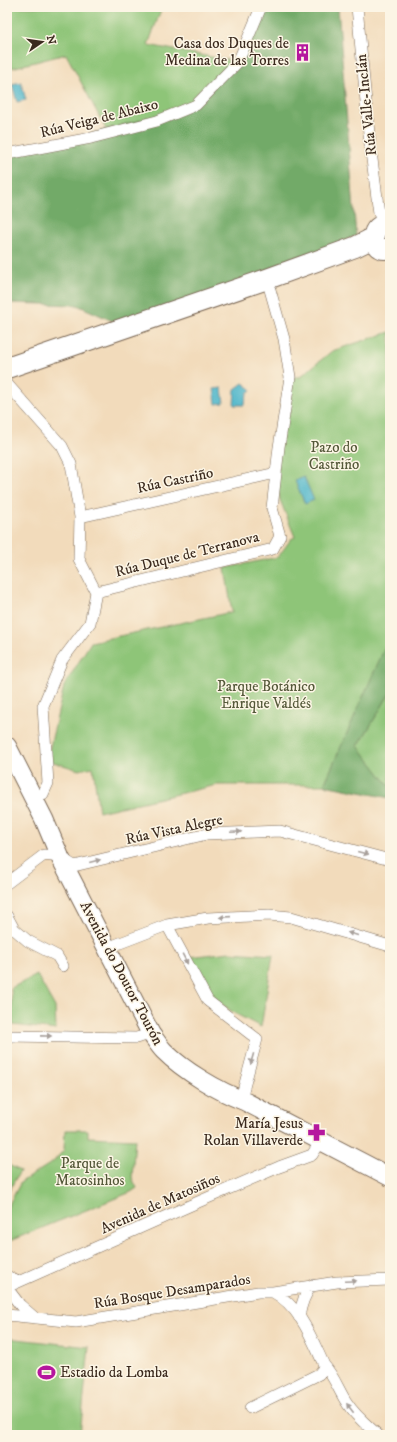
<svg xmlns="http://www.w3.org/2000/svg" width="397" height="1442" viewBox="0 0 397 1442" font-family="'IM FELL DW Pica',serif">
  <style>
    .green { fill: #8ec578; stroke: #64784b }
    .forest { fill: #72aa68; stroke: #566a43 }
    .water { fill: #4cb5ca; stroke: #447074 }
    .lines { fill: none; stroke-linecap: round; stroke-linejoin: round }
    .street-casing { stroke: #7b6855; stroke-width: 12 }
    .primary-casing { stroke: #7b6855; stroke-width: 20 }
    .highway-casing { stroke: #7b6855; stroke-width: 22 }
    .street { stroke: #fff; stroke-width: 11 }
    .primary { stroke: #fff; stroke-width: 18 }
    .highway { stroke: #fff; stroke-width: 20 }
    .oneway { fill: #a79f9a }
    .labels { text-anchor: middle; stroke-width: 3; stroke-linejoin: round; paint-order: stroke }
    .poi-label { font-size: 15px; fill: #3b2a1e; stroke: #fcf5e5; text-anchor: end }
    .street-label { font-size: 15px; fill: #3b2a1e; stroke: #fcf5e5 }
    .park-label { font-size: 15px; fill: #545839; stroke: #fcf5e5 }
  </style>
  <rect width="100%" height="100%" fill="#fcf5e5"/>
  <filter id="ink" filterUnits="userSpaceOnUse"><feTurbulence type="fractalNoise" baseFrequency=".025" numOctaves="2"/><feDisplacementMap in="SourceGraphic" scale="8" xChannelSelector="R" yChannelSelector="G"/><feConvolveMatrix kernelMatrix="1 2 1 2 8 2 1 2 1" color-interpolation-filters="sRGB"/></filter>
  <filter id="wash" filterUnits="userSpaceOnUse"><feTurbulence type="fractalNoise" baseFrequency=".012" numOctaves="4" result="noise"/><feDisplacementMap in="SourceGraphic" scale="16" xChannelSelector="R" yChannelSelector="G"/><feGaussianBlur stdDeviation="0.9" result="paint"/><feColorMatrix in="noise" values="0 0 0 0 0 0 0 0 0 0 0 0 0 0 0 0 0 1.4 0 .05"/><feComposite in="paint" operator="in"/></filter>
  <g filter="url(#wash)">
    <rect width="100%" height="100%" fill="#f2dbbb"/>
    <path class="green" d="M7 7H162L148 45 238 62 196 105 108 133 66 54 12 68 7 56Z
      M390 332V638L324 785H217L99 812 93 767 79 770 47 760 64 686 91 642 232 612 225 568 278 557 291 539 295 537 280 500 276 473 290 377H300L332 351Z
      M390 693V787L358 746Z
      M230 952 273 955 261 1027 234 1013 212 997 188 957Z
      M37 975 55 1007 56 1030 13 1025 11 988Z
      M65 1130H88V1137L135 1139 132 1178 137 1188 131 1192 7 1242V1208L21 1182 53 1162 64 1150Z
      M7 1164 20 1171 7 1194Z
      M7 1338 89 1347 80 1435H7Z"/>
    <path class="forest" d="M261 7H338L356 236 126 327 77 305 7 303V153L28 151 196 105 244 48Z
      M389 638H390V693L358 746 390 787V798L324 785Z"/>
    <path class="water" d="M21 82 26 100 17 102 12 84Z
      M243 383 251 389 250 391 248 392 244 405H234L235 389Z
      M222 388 224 403 216 404 214 389Z
      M304 477 314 500 305 504 295 481Z"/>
  </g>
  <g filter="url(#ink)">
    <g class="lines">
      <defs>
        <path id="street" d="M357 7 370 144 379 213 383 225
          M7 154 91 138 157 121 196 105 238 62 261 7
          M7 384 62 446 71 464 80 517 79 559 96 592 90 623 62 660 43 706 48 783 43 794 33 798
          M80 517 276 473
          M96 592 273 549 280 536 272 508 279 447 290 377 284 339 267 279
          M7 883 44 855 60 857 74 866 207 834 280 831 390 860
          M7 916 14 929 28 941 57 956 63 966
          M167 925 208 1001 257 1039 243 1091 244 1101
          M107 948 167 925 208 918 269 915 291 917 390 946
          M7 1036 136 1038 151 1034
          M7 1276 18 1282
          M7 1287 189 1206 279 1167 312 1155 321 1141
          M7 1288 20 1305 35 1318
          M273 1292C300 1306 312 1339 324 1365 334 1376 339 1391 347 1403 355 1416 367 1425 378 1435
          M7 1315 76 1322 258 1292H273L337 1282 390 1280
          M299 1317C301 1304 304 1295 312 1285
          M250 1408 319 1374 323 1369 324 1365"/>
        <path id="primary" d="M7 746 44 819 60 857 151 1034C155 1039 159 1046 164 1051 184 1071 218 1091 244 1101L390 1177"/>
        <path id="highway" d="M390 226C368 220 369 255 390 248
          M7 368 267 279 355 247 369 240 374 235"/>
      </defs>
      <use href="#street" class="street-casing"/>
      <use href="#primary" class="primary-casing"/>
      <use href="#highway" class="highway-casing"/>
      <use href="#street" class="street"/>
      <use href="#primary" class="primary"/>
      <use href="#highway" class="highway"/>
    </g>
    <defs><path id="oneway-solid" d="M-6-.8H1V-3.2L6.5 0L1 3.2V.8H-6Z"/></defs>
    <g class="oneway">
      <use href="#oneway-solid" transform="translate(236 832) rotate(-2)"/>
      <use href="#oneway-solid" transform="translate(363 853) rotate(15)"/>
      <use href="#oneway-solid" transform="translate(95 861) rotate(-14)"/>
      <use href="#oneway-solid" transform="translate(225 917) rotate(176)"/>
      <use href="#oneway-solid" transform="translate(353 934) rotate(-164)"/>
      <use href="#oneway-solid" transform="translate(185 959) rotate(62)"/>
      <use href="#oneway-solid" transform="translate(46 1036) rotate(1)"/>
      <use href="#oneway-solid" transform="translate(252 1059) rotate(106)"/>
      <use href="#oneway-solid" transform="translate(351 1281) rotate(-2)"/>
      <use href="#oneway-solid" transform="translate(350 1408) rotate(-127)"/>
    </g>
  </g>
  <defs>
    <symbol id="building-bare" viewBox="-9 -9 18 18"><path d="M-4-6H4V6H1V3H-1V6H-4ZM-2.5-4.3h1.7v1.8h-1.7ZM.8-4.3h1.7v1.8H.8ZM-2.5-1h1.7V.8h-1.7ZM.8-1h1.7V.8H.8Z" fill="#b5179e" stroke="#fcf5e5" stroke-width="2.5" paint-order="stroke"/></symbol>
    <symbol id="pharmacy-bare" viewBox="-9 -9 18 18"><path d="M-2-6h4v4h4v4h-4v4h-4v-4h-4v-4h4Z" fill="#b5179e" stroke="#fcf5e5" stroke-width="2.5" paint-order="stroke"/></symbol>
    <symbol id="stadium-bare" viewBox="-9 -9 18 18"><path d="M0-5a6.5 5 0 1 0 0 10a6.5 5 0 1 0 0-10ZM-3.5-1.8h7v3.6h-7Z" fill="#b5179e" stroke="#fcf5e5" stroke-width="2.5" paint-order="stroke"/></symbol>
  </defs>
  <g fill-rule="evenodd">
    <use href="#building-bare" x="290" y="40" width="25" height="25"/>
    <use href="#pharmacy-bare" x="304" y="1120" width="25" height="25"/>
    <use href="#stadium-bare" x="34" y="1360" width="25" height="25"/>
  </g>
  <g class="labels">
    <g class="poi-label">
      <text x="289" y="48">Casa dos Duques de<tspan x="289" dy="17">Medina de las Torres</tspan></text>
      <text x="303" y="1128">María Jesus<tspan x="303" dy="17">Rolan Villaverde</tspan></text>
      <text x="60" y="1377" text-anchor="start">Estadio da Lomba</text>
    </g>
    <g class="street-label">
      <text transform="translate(366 105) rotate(-96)" y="5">Rúa Valle-Inclán</text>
      <text transform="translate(99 118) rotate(-14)" y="5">Rúa Veiga de Abaixo</text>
      <text transform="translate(175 480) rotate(-12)" y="5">Rúa Castriño</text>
      <text transform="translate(187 554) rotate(-14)" y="5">Rúa Duque de Terranova</text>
      <text transform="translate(174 829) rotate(-12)" y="5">Rúa Vista Alegre</text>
      <text transform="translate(122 973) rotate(62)" y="5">Avenida do Doutor Tourón</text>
      <text transform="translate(160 1203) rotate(-24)" y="5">Avenida de Matosiños</text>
      <text transform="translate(172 1291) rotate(-9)" y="5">Rúa Bosque Desamparados</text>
    </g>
    <g class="park-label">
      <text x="334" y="452">Pazo do<tspan x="334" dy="17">Castriño</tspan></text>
      <text x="266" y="691">Parque Botánico<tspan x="266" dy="17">Enrique Valdés</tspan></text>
      <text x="90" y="1168">Parque de<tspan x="90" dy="17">Matosinhos</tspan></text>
    </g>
  </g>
  <rect width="397" height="1442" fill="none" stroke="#fcf5e5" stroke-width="24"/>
  <g transform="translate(42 42) rotate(77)" stroke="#fcf5e5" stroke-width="3" paint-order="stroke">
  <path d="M0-3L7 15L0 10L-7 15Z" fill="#3b2a1e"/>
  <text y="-6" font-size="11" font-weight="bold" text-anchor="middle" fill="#3b2a1e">N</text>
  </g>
</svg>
